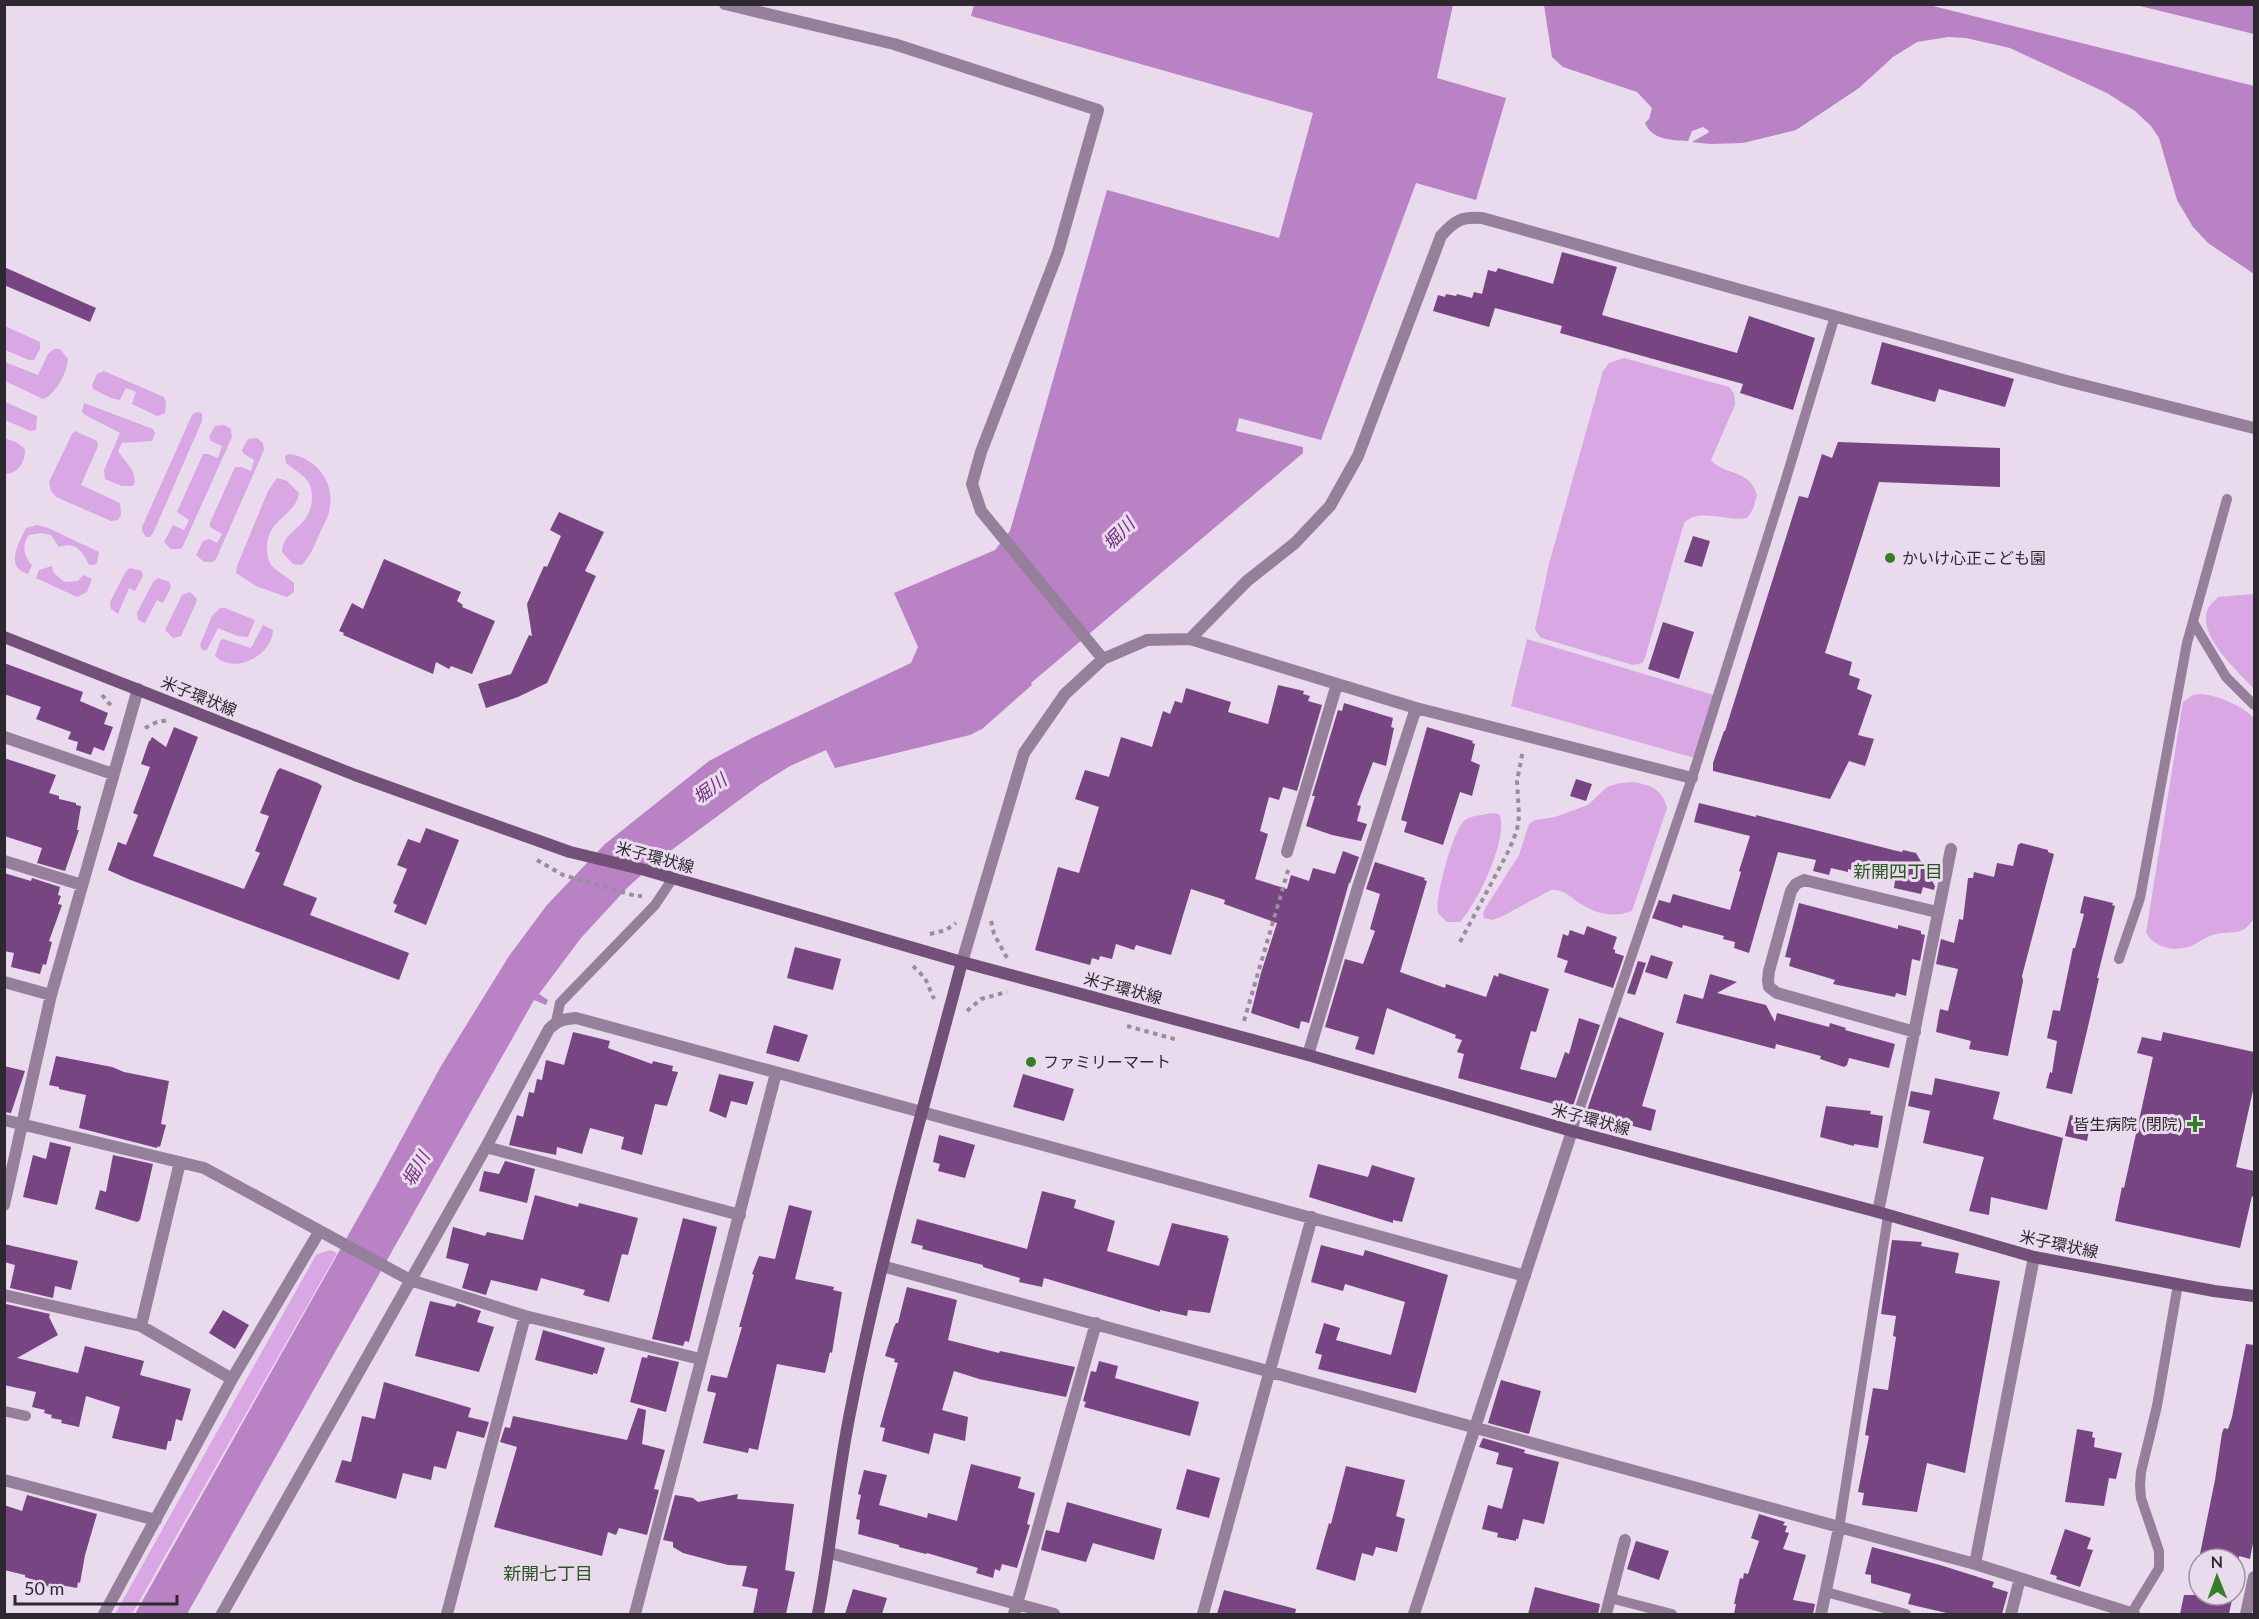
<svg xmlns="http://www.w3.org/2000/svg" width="2259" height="1619" viewBox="0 0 2259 1619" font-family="Lato,'Noto Sans JP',sans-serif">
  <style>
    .green { fill: #d9a7e4 }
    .water { fill: #b882c4 }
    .pier { fill: #e9daed }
    .building { fill: #784583 }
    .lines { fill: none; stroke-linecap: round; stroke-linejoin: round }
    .path { stroke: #988d9b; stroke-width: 4; stroke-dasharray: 4.5 4.5; stroke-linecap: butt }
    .lane { stroke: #967f9b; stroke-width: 10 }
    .street { stroke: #967f9b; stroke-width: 12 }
    .secondary { stroke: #725079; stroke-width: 12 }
    .poi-dot { fill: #357e25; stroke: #e9daed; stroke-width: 2 }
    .labels { text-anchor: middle; stroke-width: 6; stroke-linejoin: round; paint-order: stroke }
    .poi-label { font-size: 16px; fill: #2d282f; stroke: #e9daed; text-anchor: start }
    .street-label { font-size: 16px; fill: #2d282f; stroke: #e9daed }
    .water-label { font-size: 18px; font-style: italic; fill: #712e7f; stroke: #e9daed }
    .neighbourhood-label { font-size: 18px; fill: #27561e; stroke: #e9daed }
  </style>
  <rect width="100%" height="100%" fill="#e9daed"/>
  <path class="green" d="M5 326 40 342V349L34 360H29L5 350Z
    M54 349H60L68 359C67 373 56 394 43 399L5 381V362L38 375 48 354Z
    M1624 358 1729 387C1735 393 1735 397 1735 405L1711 460C1726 477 1749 468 1757 495L1753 509 1747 518C1727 522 1699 507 1684 523L1645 658 1642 663 1633 665 1545 639 1540 637 1535 629 1549 564 1603 371 1609 363Z
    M104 371 164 397 166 402 165 413 157 416 132 404 136 392 126 388 120 400 111 398 93 389 92 385 97 374Z
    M5 402 37 416 36 430 30 431 5 420Z
    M84 403 153 429 155 433 152 441 122 443 118 451C124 461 140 474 133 486H122L105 479 104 470 120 433 85 415 82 412Z
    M197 412 202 413V421L154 531 150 537H146L142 531V527L192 415Z
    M224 425 231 429 232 437 183 546 180 549H171L164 542 173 525 184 530 189 520 177 512 203 454H208L218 458 222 446 211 441 209 437 215 426Z
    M75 431 97 441 98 446 81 485 120 503 121 515 118 520 111 521 56 497 51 491 49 482 72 434Z
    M4 438 16 442 25 449C25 462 19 473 5 474Z
    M257 438 263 443 264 450 216 559 213 562H204L196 555 203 541 209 539 217 543 222 534 210 527V523L235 467H241L251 471 254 460 244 454 242 450 248 439Z
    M289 454C317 458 336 483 329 511 328 518 323 526 320 533 315 544 311 555 302 565L293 564 282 552C283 528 311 529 312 498 312 493 311 485 307 480 302 474 292 468 286 463L285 456Z
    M277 478 287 481 299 493C296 516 267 518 267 548 267 554 268 561 272 566 277 572 288 577 294 583V592L287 597 256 586 236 573 237 566 268 491Z
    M37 525 48 528 99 552 97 563 94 565H89C83 551 75 541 59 547L51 535 42 533 29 535C21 546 24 556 32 565L28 574C4 567 19 543 26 528Z
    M52 566 53 572 64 582 78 581 83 575 92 579 87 592 77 597 36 578 39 570Z
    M130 568 142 571 143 576 135 591 129 588 118 614 111 609 110 602 126 571Z
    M158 578 169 582 171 587 163 603 157 600 145 623 138 620 137 613 153 582Z
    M190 592 197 599 196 603 181 636 173 638 165 630 182 595Z
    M2254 594V689C2238 671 2199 638 2207 611 2208 606 2215 601 2218 597Z
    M220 608H225L255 620 248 637 237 636 218 628 207 650 203 651 200 645 212 616Z
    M263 625 273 630C272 656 234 675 215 656L220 641 223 639 251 648Z
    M1527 639 1714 695 1695 758 1511 706Z
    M2201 694C2220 696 2241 705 2254 718V919C2240 937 2236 930 2217 934 2208 935 2200 942 2191 946 2174 952 2155 948 2146 933L2183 702 2193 695Z
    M1633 782C1651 785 1662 789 1667 808L1632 911C1613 918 1597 914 1581 904 1570 898 1566 889 1551 890L1501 917 1492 920 1484 918 1483 913 1486 907 1519 855 1529 824 1535 820 1555 817 1588 805 1607 787 1620 783Z
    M1490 813 1499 814C1510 836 1477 904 1460 922H1447L1438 913C1434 899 1453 832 1463 822 1469 815 1482 816 1490 813Z
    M330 1250 337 1253 132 1614H115L316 1255Z"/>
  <path class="water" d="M974 5H1453L1437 78 1506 98 1476 200 1416 183 1321 440 1239 418 1236 431 1303 447V453L1031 683 1032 685 982 729 970 735 835 768 826 750 790 766 761 784 658 860 628 887 581 938 539 994 548 1000 546 1005 534 1000 187 1614H135L377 1184 441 1066 509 956 547 905 605 844 709 761 752 738 911 663 918 647 894 593 995 550 1010 531 1107 190 1279 238 1313 113 971 16Z
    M1544 5H1936L2254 84V274L2208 243 2193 227 2177 200 2159 138 2151 126 2135 111 2107 93 2010 48 1966 38 1948 37 1917 42 1893 57 1859 88 1796 130 1743 143 1710 144 1692 142 1708 133 1709 131 1703 127 1692 131 1688 141C1671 140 1652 140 1645 123L1649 119 1652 108 1637 92 1563 67 1552 57Z
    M2131 5H2254V35Z"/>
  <path class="pier" d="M1948 4 2254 81V86L1929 5Z
    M2128 4 2136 5 2254 34V38L2130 7Z"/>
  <path class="building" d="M1562 252 1617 267 1602 315 1737 353 1749 316 1815 338 1793 410 1740 393 1743 384 1560 333 1562 326 1495 308 1489 327 1433 311 1438 295 1445 297 1446 294 1456 296 1457 294 1472 298 1474 292 1482 294 1488 270 1496 272 1498 268 1553 284Z
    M4 267 96 308 90 322 4 285Z
    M1882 342 2014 379 2005 407 1939 389 1935 402 1871 384Z
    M1838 442 2000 448V487L1879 482 1825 653 1852 662 1849 675 1860 679 1857 689 1872 695 1858 735 1874 739 1865 766 1849 761 1830 799 1713 771V763L1724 731H1725L1799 496 1808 498 1822 454 1832 458Z
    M559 512 604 532 585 571 596 576 547 683 518 697 486 708 478 684 511 674 529 635 532 636 527 604 544 566 547 567 561 536 550 530Z
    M1693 536 1710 541 1702 567 1684 562Z
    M384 559 461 592 457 601 463 605 462 607 495 621 472 674 451 666 449 669 436 662 433 674 343 635 344 633 339 631 352 603 363 609Z
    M1663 622 1694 632 1679 679 1648 669Z
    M4 663 83 692 80 701 108 713 104 724 113 727 104 751 94 747 91 755 76 750 78 742 68 739 71 732 36 719 41 707 4 694Z
    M1278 685 1304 691 1303 694 1310 696 1308 701 1322 705 1297 791 1283 787 1279 800 1269 797 1260 831 1268 834 1255 879 1287 889 1291 875 1309 881 1313 868 1335 874 1343 851 1359 857 1350 883H1349L1309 1023 1301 1021 1299 1029 1251 1013 1261 973 1277 923 1224 904 1225 900 1191 889 1171 955 1136 945 1134 950 1116 944 1112 959 1100 956 1099 960 1092 958 1090 965 1035 950 1058 867 1079 873 1099 807 1075 799 1085 770 1109 777 1121 737 1152 747 1163 711 1170 714 1175 701 1182 703 1186 688 1231 702 1228 712 1268 724Z
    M1344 703 1393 718 1391 727 1394 728 1386 766 1373 762 1357 805 1361 806 1357 821 1367 824 1361 841 1332 835 1306 826 1315 796H1312L1338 710 1342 711Z
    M174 727 198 737 153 856 244 889 260 853 255 851 269 816 260 813 277 771 280 768 318 783 322 786 283 885 317 898 310 915 409 953 399 980 128 879 108 870 118 842 126 845 138 815 133 813 150 767 141 764 149 741H150L152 737 166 747Z
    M1427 727 1473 741 1472 743 1475 744 1471 761 1480 765 1472 796 1460 792 1443 845 1404 832 1407 822 1401 820Z
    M4 758 56 775 49 793 59 796V799L76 803V805L81 806 77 830H79L65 871 37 863 42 848 4 836Z
    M1576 779 1592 784 1586 801 1570 796Z
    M1699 803 1756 817V815L1893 850 1902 852 1903 850 1916 853 1935 886 1934 890 1923 887 1921 894 1894 888 1895 881 1848 869V872L1831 868 1829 875 1813 871 1816 860 1778 852 1749 953 1734 948 1735 942 1723 939 1724 936 1683 925 1682 928 1652 918 1659 900 1670 903 1673 894 1730 910 1741 872 1739 871 1750 836 1694 822Z
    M426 828 459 840 426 925 394 912 397 905 393 903 407 869 397 865 408 839 420 843Z
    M2021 843 2048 850V852L2054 854 2022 976 2023 981 2008 1056 1969 1049 1971 1041 1936 1032 1940 1009 1948 1011 1958 969 1936 964 1941 939 1954 943 1959 919 1963 920 1968 878H1973L1974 872 1994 877 1997 863 2013 866 2018 845Z
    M1375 862 1425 878 1424 880 1427 881 1400 972 1445 988 1446 984 1486 997 1494 975 1498 977 1499 973 1549 989 1536 1032 1531 1031 1520 1069 1556 1078 1565 1052 1569 1054 1579 1018 1600 1025 1572 1109 1458 1078 1464 1054 1457 1052 1462 1040 1455 1038 1456 1035 1387 1008 1374 1055 1355 1049 1359 1037 1325 1027 1345 959 1363 964 1375 931 1370 929 1380 894 1366 889Z
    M4 873 31 881 32 878 60 887 58 895 61 896 58 904 62 905 49 941 52 942 46 965 43 964 40 974 11 967 14 953 4 951Z
    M2084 896 2113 903 2112 905 2115 906 2097 978H2099L2090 1018 2072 1094 2046 1088 2050 1072 2052 1073 2057 1041 2047 1038 2053 1010 2060 1011 2073 948H2075L2084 914 2080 913Z
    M1799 903 1898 929V925L1921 931V934L1925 935 1920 961 1912 959 1906 996 1896 993 1895 997 1833 984 1835 980 1789 966 1791 958 1785 957Z
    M1587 926 1617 937 1613 949 1615 950V953L1624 956 1613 988 1564 972 1568 961 1557 957 1563 934 1568 936 1570 930 1584 935Z
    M795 947 841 959 833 990 787 978Z
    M1651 955 1673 962 1667 979 1645 972Z
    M1638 961 1646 963 1635 995 1627 993Z
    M1710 974 1737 982 1717 993 1766 1005 1775 1022 1777 1013 1829 1027 1830 1023 1846 1028 1845 1030 1895 1044 1889 1068 1849 1058 1847 1065 1844 1067 1820 1059 1821 1056 1776 1044 1775 1049 1676 1023 1684 994 1703 999Z
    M1619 1017 1664 1033 1642 1106 1656 1110 1651 1131 1586 1113Z
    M774 1025 808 1035 799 1062 766 1053Z
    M573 1032 610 1041 608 1048 652 1064 653 1061 673 1066 672 1071 678 1072 667 1106 655 1104 642 1155 621 1149 624 1137 590 1128 582 1154 557 1147 556 1155 509 1145 517 1115 523 1117 529 1092 534 1093 537 1079 542 1080 546 1060 564 1065Z
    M2163 1032 2254 1052V1086L2236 1167 2254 1171V1197L2252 1196 2240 1248 2115 1221 2122 1187 2124 1188 2153 1057 2137 1053 2142 1037 2161 1041Z
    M56 1056 112 1067 124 1072 169 1081 161 1124 166 1125 160 1147 158 1146 157 1148 79 1128 86 1095 59 1089V1087L49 1085Z
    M4 1066 25 1071 11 1113 4 1112Z
    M719 1074 754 1082 747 1105 731 1101 726 1118 709 1111Z
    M1023 1074 1074 1089 1064 1121 1013 1107Z
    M1935 1078 2000 1092 1993 1119 2063 1138 2047 1210 1991 1197 1989 1215 1969 1211 1984 1157 1923 1143 1930 1111 1908 1106 1911 1091 1932 1095Z
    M1826 1106 1871 1111 1870 1114 1883 1116 1878 1148 1854 1144V1146L1820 1137Z
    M2070 1115 2091 1119 2087 1141 2065 1136Z
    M939 1135 975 1145 965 1178 938 1171 940 1164 933 1162Z
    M50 1142 71 1147 57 1205 23 1197 33 1155 46 1159Z
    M113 1155 153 1164 140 1220 137 1222 95 1209 100 1190 106 1192Z
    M505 1161 535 1169 527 1203 479 1191 484 1171 499 1174Z
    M1318 1164 1368 1177 1372 1165 1415 1178 1402 1222 1393 1220V1223L1309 1197Z
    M1042 1191 1076 1200 1074 1208 1115 1221 1107 1251 1159 1266 1172 1223 1228 1236 1227 1238H1229L1210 1313 1188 1310 1187 1316 1160 1310V1312L1044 1278 1042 1287 1019 1282 1020 1278 983 1267V1265L922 1249 923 1246 911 1243 917 1219 1027 1249Z
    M535 1195 578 1207 579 1203 638 1218 628 1255 622 1254 609 1302 583 1295 585 1290 541 1278 537 1291 491 1280 486 1295 462 1288 469 1264 446 1258 453 1227 485 1236 487 1232 523 1240Z
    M789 1205 812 1211 795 1279 834 1287 833 1290 842 1292 832 1353 830 1352 825 1373 777 1364 758 1450 749 1448 748 1453 703 1443 716 1393 707 1391 711 1375 727 1378 742 1327H739L754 1275 752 1274 759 1256 775 1259Z
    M683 1218 717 1227 689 1342 685 1341 683 1346 652 1339Z
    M1892 1240 1922 1242 1921 1246 1959 1253 1955 1273 2000 1281 1965 1473 1927 1463 1917 1512 1862 1505 1864 1493 1858 1492 1869 1436 1865 1435 1873 1388 1888 1390 1896 1337 1893 1336 1896 1316 1881 1314Z
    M4 1244 78 1261 71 1290 55 1286 53 1298 10 1288 15 1265 4 1262Z
    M1321 1245 1363 1256 1365 1250 1448 1275 1416 1393 1318 1369 1322 1355 1315 1353 1324 1323 1340 1328 1336 1340 1391 1355 1405 1302 1345 1284 1343 1291 1311 1282Z
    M907 1287 957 1300 948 1340 999 1353 1000 1351 1075 1367 1066 1397 979 1379 954 1371 942 1410 968 1417 965 1441 934 1433 929 1454 882 1441 885 1428 880 1427 898 1363 894 1362 895 1359 885 1356 894 1327 896 1323H898Z
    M430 1301 455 1307 457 1303 481 1311 477 1322 494 1327 479 1372 415 1356Z
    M6 1304 50 1314 49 1317 58 1335 17 1358 78 1373 85 1346 144 1361 140 1375 191 1389 182 1421 176 1419 171 1441H168L166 1450 112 1438 120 1407 86 1396 79 1427 61 1423 62 1420 51 1418 52 1415 44 1413 45 1410 32 1407 36 1392 4 1385V1312Z
    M223 1310 249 1325 235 1349 209 1333Z
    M543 1330 605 1348 597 1374 593 1373V1375L535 1360Z
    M2246 1344 2254 1345V1538L2250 1559 2239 1556V1559H2199L2215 1480 2222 1433 2224 1428 2228 1429 2232 1417Z
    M648 1355 679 1362 666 1412 630 1402 642 1357 647 1358Z
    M1099 1361 1118 1366 1115 1378 1199 1402 1190 1436 1084 1407 1086 1402 1083 1401 1091 1371 1096 1372Z
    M1501 1380 1541 1391 1529 1434 1488 1423Z
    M384 1382 471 1408 468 1417 489 1422 484 1438 457 1431 446 1469 434 1466 431 1480 403 1473 396 1499 335 1482 342 1460 351 1462 362 1416 375 1419Z
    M638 1408 646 1410 642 1444 665 1450 654 1489 659 1490 647 1535 619 1528 616 1535 608 1532 602 1556 494 1527 517 1447 500 1442 505 1427 510 1428 513 1416 627 1440Z
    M2077 1429 2093 1432 2092 1437 2095 1438 2094 1447 2122 1453 2116 1479 2109 1478 2104 1506 2065 1502Z
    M1483 1438 1525 1450 1524 1453 1559 1462 1544 1524 1523 1519 1518 1539H1516V1541L1497 1537 1498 1533 1482 1529 1488 1505 1502 1509 1513 1468 1496 1464 1499 1453 1479 1447Z
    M971 1464 1021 1477 1018 1488 1035 1493 1027 1524 1030 1525 1017 1568 1002 1564 1000 1571 995 1569 993 1578 976 1573 978 1568 927 1553 926 1554 899 1547V1545L858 1534 860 1520 856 1519 861 1495 858 1494 864 1470 887 1475 879 1505 927 1518 928 1513 957 1521Z
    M1346 1466 1405 1480 1396 1516 1405 1519 1397 1552 1376 1547 1373 1556 1362 1553 1355 1581 1316 1569 1329 1523 1331 1524Z
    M1187 1469 1220 1478 1209 1518 1176 1509Z
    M738 1494 737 1499 794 1504 785 1570 795 1572 786 1614H753L758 1589 742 1586 747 1566 728 1565 683 1553 673 1547V1542L663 1540 675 1495 693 1498 698 1502Z
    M27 1495 97 1514 85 1555 80 1583 78 1582 77 1588 55 1584 54 1588 37 1583V1581L25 1577V1575L4 1570V1505L22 1511Z
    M1067 1502 1162 1529 1154 1560 1093 1543 1086 1562 1041 1550 1046 1530 1059 1533Z
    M1759 1514 1785 1522 1783 1525 1787 1526 1785 1532 1789 1533 1783 1549 1806 1555 1793 1600 1815 1604 1813 1614H1734L1736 1604H1734L1740 1578 1743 1579 1744 1573 1748 1574 1759 1541 1751 1538Z
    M2065 1529 2091 1538 2087 1549 2093 1550 2080 1587 2056 1579 2057 1576 2050 1574Z
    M1636 1541 1669 1551 1659 1580 1627 1569Z
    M1872 1547 1940 1565 1994 1582 1992 1587 2008 1592 2002 1614H1951L1908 1604 1911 1594 1871 1583V1575L1865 1574Z
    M1535 1587 1600 1604 1598 1614H1528Z
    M853 1589 887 1598 882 1614H845Z
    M1224 1590 1296 1609 1295 1614H1217Z
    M2184 1595H2233L2229 1614H2180Z"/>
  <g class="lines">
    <path class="path" d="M102 695 113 708
      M145 728 157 722 169 720
      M537 860 563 875 636 896H642
      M991 921 994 934 1007 958
      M930 934 946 930 956 923
      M1460 942 1509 850 1517 830 1519 816 1517 781 1523 750
      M913 966 925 978 934 999
      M967 1011 981 999 1007 992
      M1244 1021 1289 867
      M1127 1026 1178 1040"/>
    <path class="lane" d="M2193 622 2226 677 2254 705
      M2119 959 2140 898 2187 643 2227 499
      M556 1022 560 1003 655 905 673 878
      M1572 1131 1692 778 1785 482 1835 316
      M4 1411 26 1416
      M1839 1528 1888 1216
      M1826 1592 1906 1614
      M1610 1598 1672 1614
      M2131 1614 2159 1568V1551L2141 1498 2140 1485 2141 1472 2157 1406 2178 1284"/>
    <path class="street" d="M725 4 894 44 1098 110 1058 252 981 452 972 484 981 511 1103 659
      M1190 639 1247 581 1295 543 1330 506 1358 456 1441 236C1455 220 1461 217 1482 218L2063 380 2254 428
      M4 737 113 774
      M1287 852 1337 684
      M4 861 82 885
      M962 962 1024 753 1065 694 1103 659 1147 640 1190 639 1416 708 1692 778
      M4 982 51 995
      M1915 1032 1777 993 1769 987 1768 980 1769 971 1791 891 1796 884 1804 880 1937 912
      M1308 1055 1358 887 1416 708
      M4 1120 204 1168 410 1280 525 1316 700 1359
      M486 1147 740 1215
      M4 1205 51 995 138 689
      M1878 1212 1951 849
      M882 1266 1975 1564 2134 1614
      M4 1295 141 1326 232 1379
      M141 1326 180 1162
      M4 1480 156 1520
      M830 1553 1054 1614
      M1975 1564 2034 1257
      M104 1614 232 1379 319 1232
      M222 1614 486 1147 549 1029C558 1020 564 1019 576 1018L1525 1276
      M447 1614 525 1316
      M635 1614 776 1073
      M1014 1614 1096 1323
      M1203 1614 1312 1217
      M1414 1614 1572 1131
      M1606 1614 1625 1540
      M1821 1614 1839 1528
      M2011 1614 2020 1578
      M2246 1614 2254 1577"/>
    <path class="secondary" d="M4 637 355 775 570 852 645 870 962 962 1308 1055 1572 1131 1878 1212 2034 1257 2214 1291 2254 1296
      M818 1614C831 1546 837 1476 851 1408 880 1258 923 1110 962 962"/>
  </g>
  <g class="poi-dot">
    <circle cx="1890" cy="558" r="6"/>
    <circle cx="1031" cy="1062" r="6"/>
    <path d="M2192 1115h6v6h6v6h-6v6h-6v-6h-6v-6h6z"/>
  </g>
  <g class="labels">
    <g class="poi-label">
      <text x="1902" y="564">かいけ心正こども園</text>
      <text x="1043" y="1068">ファミリーマート</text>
      <text x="2182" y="1130" text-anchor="end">皆生病院 (閉院)</text>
    </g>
    <g class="street-label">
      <text transform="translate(199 696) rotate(22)" y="6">米子環状線</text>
      <text transform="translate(655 857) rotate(15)" y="6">米子環状線</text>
      <text transform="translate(1123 988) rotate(15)" y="6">米子環状線</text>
      <text transform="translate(1591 1119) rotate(15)" y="6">米子環状線</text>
      <text transform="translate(2059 1244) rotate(12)" y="6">米子環状線</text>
    </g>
    <g class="water-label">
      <text transform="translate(1119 534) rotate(-46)" y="6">堀川</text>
      <text transform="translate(710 789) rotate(-36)" y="6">堀川</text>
      <text transform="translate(416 1169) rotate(-60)" y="6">堀川</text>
    </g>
    <g class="neighbourhood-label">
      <text x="1898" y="878">新開四丁目</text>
      <text x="548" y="1580">新開七丁目</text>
    </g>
  </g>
  <rect width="2259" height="1619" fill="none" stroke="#2d282f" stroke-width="12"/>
  <g transform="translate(2217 1577) rotate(359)"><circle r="28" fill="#e9daed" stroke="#9e93a1" stroke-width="1.5"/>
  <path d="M0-4.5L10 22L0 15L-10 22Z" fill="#357e25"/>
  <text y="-9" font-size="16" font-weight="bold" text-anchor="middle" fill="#2d282f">N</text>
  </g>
  <path d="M15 1595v9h162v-9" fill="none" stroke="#2d282f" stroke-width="3"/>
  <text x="24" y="1595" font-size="18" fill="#2d282f" stroke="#e9daed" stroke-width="4.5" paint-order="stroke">50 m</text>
</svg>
